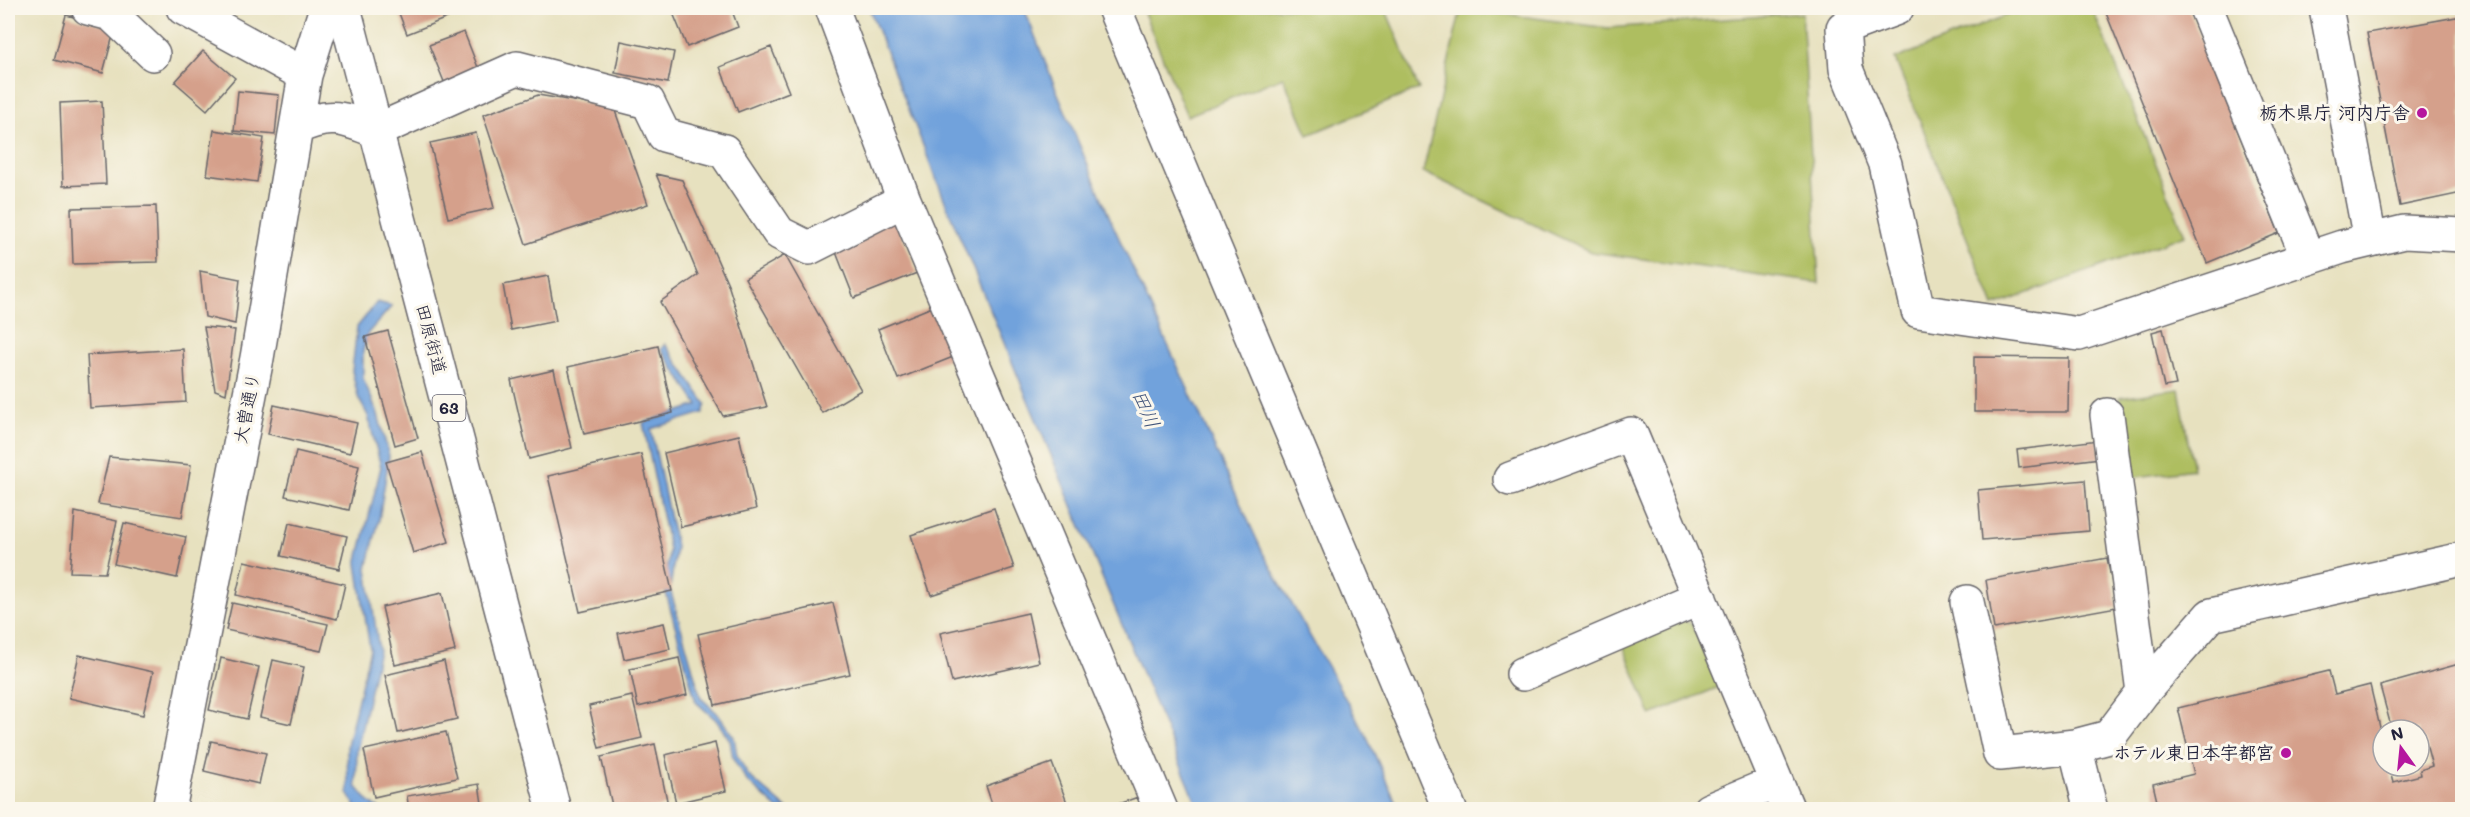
<svg xmlns="http://www.w3.org/2000/svg" width="2470" height="817" viewBox="0 0 2470 817" font-family="Mali,'Klee One',sans-serif">
  <style>
    .green { fill: #aebe61; stroke: #68704e; stroke-width: 1.5 }
    .water { fill: #71a2dc; stroke: #4a628c; stroke-width: 1.5 }
    .building { fill: #d5a08b }
    .lines { fill: none; stroke-linecap: round; stroke-linejoin: round }
    .minor-casing { stroke: #676569; stroke-width: 36 }
    .major-casing { stroke: #676569; stroke-width: 36 }
    .minor { stroke: #fff; stroke-width: 33 }
    .major { stroke: #fff; stroke-width: 33 }
    .poi-dot { fill: #b5179e; stroke: #fbf7ec; stroke-width: 2 }
    .labels { text-anchor: middle; stroke-width: 6; stroke-linejoin: round; paint-order: stroke }
    .shield { fill: #fbf7ec; stroke: #636270; stroke-width: 1.5 }
    .shield-label { font-size: 16px; font-weight: bold; fill: #22223b }
    .poi-label { font-size: 18px; font-weight: bold; fill: #22223b; stroke: #fbf7ec; text-anchor: end }
    .street-label { font-size: 18px; fill: #22223b; stroke: #fbf7ec }
    .water-label { font-size: 20px; font-style: italic; fill: #42557b; stroke: #fbf7ec }
  </style>
  <rect width="100%" height="100%" fill="#fbf7ec"/>
  <filter id="ink" filterUnits="userSpaceOnUse"><feTurbulence type="fractalNoise" baseFrequency=".0167" numOctaves="2"/><feDisplacementMap in="SourceGraphic" scale="12" xChannelSelector="R" yChannelSelector="G"/><feConvolveMatrix kernelMatrix="1 2 1 2 8 2 1 2 1" color-interpolation-filters="sRGB"/></filter>
  <filter id="wash" filterUnits="userSpaceOnUse"><feTurbulence type="fractalNoise" baseFrequency=".008" numOctaves="4" result="noise"/><feDisplacementMap in="SourceGraphic" scale="24" xChannelSelector="R" yChannelSelector="G"/><feGaussianBlur stdDeviation="1.35" result="paint"/><feColorMatrix in="noise" values="0 0 0 0 0 0 0 0 0 0 0 0 0 0 0 0 0 1.4 0 .05"/><feComposite in="paint" operator="in"/></filter>
  <g filter="url(#wash)">
    <rect width="100%" height="100%" fill="#e7e1bf"/>
    <path class="green" d="M1142 8H1385L1419 89 1308 135 1283 77 1187 116Z
      M1461 8 1608 28 1802 13 1819 283 1591 252 1423 172Z
      M2025 8H2092L2185 235 1994 306 1895 59Z
      M2179 389 2193 469 2131 478 2120 397Z
      M1681 619 1692 624 1719 687 1651 715 1622 643Z"/>
    <path class="water" d="M869 8H1024L1051 77 1113 225 1263 553 1365 733 1399 809H1199L948 209Z
      M377 302 392 306 368 333 363 351V378L378 414 389 456 379 520 367 568 379 650 357 750 356 786 368 801 380 809H357L348 793 347 745 370 649 357 564 381 467 368 416 358 397 352 371 357 327Z
      M665 344 706 404 703 413 651 429 676 547 670 589 701 698 717 713 734 737 737 755 748 775 787 809H778L747 781 733 759 730 740 716 720 696 702 665 589 669 549 643 423 698 405 661 349Z"/>
    <g id="blocks">
      <path class="building" d="M397 8H455L457 14 407 34Z
        M671 8H731L738 27 687 47Z
        M2104 8H2188L2279 233 2207 263Z
        M66 15 115 28 103 73 54 60Z
        M2462 16V193L2400 206 2367 33Z
        M464 32 481 75 447 89 429 45Z
        M621 41 674 52 668 83 615 73Z
        M771 47 789 92 738 112 720 67Z
        M203 51 235 78 207 110 175 82Z
        M238 91 279 95 275 135 234 131Z
        M538 95 614 108 648 204 526 244 483 115Z
        M102 101 106 184 63 186 60 103Z
        M214 130 264 138 257 182 207 175Z
        M476 133 494 208 448 218 430 143Z
        M656 174 682 180 728 284 767 407 723 416 660 302 698 275Z
        M156 206 158 262 73 264 71 208Z
        M895 218 917 273 854 298 832 242Z
        M785 255 861 390 822 413 745 278Z
        M200 271 240 279 235 324 205 317Z
        M548 276 556 321 511 330 503 285Z
        M932 307 953 357 898 379 878 329Z
        M204 327 235 330 226 394 215 390Z
        M2163 329 2176 385 2164 387 2152 332Z
        M388 331 418 438 395 445 365 337Z
        M658 346 673 413 584 434 568 367Z
        M183 349 186 402 90 408 87 355Z
        M1974 357 2069 358 2068 412H1974Z
        M554 370 572 448 529 459 511 380Z
        M274 405 357 423 350 453 268 434Z
        M739 435 756 509 681 527 664 453Z
        M2098 440 2100 458 2019 468 2017 450Z
        M296 451 359 466 349 510 285 496Z
        M422 452 449 542 413 553 386 462Z
        M641 454 672 591 580 612 548 476Z
        M109 457 191 465 182 517 98 504Z
        M2085 480 2089 531 1982 540 1978 490Z
        M994 508 1014 568 931 595 911 535Z
        M75 512 117 521 105 573 70 572Z
        M124 523 186 537 177 578 114 564Z
        M289 523 347 536 339 569 281 556Z
        M2107 558 2117 607 1994 629 1986 580Z
        M244 561 345 584 337 619 236 595Z
        M442 593 455 651 395 665 382 607Z
        M232 603 328 624 321 651 226 630Z
        M833 603 850 674 715 705 698 634Z
        M1028 613 1039 662 952 682 940 633Z
        M664 623 670 649 624 659 618 633Z
        M79 655 153 672 143 715 69 698Z
        M221 658 259 667 247 719 209 710Z
        M679 658 687 695 638 707 630 669Z
        M273 660 304 667 291 724 260 717Z
        M444 661 457 719 398 733 385 675Z
        M2459 664 2462 676V810H2435L2433 804 2411 810H2159L2153 784 2194 774 2178 708 2329 671 2335 694 2370 685 2383 740V766H2389L2393 782 2421 775 2420 770 2432 766 2425 740 2419 742V730H2392L2380 686Z
        M632 696 642 738 599 748 589 706Z
        M446 732 457 778 374 797 364 750Z
        M211 741 266 753 259 784 204 771Z
        M715 743 726 791 676 803 665 755Z
        M655 744 668 805 649 810H613L601 757Z
        M1052 763 1069 808 994 810 986 786Z
        M479 784 483 810H409L407 796Z
        M1138 797 1142 810H1104V809Z"/>
    </g>
  </g>
  <g filter="url(#ink)">
    <use href="#blocks" fill-opacity="0" stroke="#676569" stroke-width="1.5"/>
    <g class="lines">
      <defs>
        <path id="minor" d="M88 8 111 14 153 54
          M183 8 305 75
          M832 8 904 200 1161 810
          M1114 8 1450 810
          M1897 8 1843 28 1846 69 1885 164 1918 311 2079 334 2342 247 2404 232 2462 235
          M2206 8 2308 258
          M2326 8 2370 240
          M296 128C329 112 344 118 376 131L517 68 648 102 664 135 724 151 779 233 809 248 904 200
          M2107 415 2143 692
          M1510 479 1631 434 1788 810
          M1967 602 2000 754 2075 746 2109 737 2143 692 2211 615 2462 559
          M1523 674 1700 598
          M2075 746 2091 810
          M169 810 257 358 305 75 326 8
          M1709 810 1776 782"/>
        <path id="major" d="M344 8 554 810"/>
      </defs>
      <use href="#minor" class="minor-casing"/>
      <use href="#major" class="major-casing"/>
      <use href="#minor" class="minor"/>
      <use href="#major" class="major"/>
    </g>
  </g>
  <g class="poi-dot">
    <circle cx="2422" cy="113" r="6"/>
    <circle cx="2286" cy="753" r="6"/>
  </g>
  <g class="labels">
    <rect class="shield" x="432.5" y="395" width="33" height="26" rx="4.5"/>
    <g class="shield-label">
      <text x="449" y="414">63</text>
    </g>
    <g class="poi-label">
      <text x="2410" y="119">栃木県庁 河内庁舎</text>
      <text x="2274" y="759">ホテル東日本宇都宮</text>
    </g>
    <g class="street-label">
      <text transform="translate(431 339) rotate(75)" y="6">田原街道</text>
      <text transform="translate(247 408) rotate(-79)" y="6">大曽通り</text>
    </g>
    <g class="water-label">
      <text transform="translate(1146 409) rotate(66)" y="7">田川</text>
    </g>
  </g>
  <rect width="2470" height="817" fill="none" stroke="#fbf7ec" stroke-width="30"/>
  <g transform="translate(2401 748) rotate(345)"><circle r="28" fill="#fbf7ec" stroke="#a4a2a5" stroke-width="1.5"/>
  <path d="M0-4.5L10 22L0 15L-10 22Z" fill="#b5179e"/>
  <text y="-9" font-size="16" font-weight="bold" text-anchor="middle" fill="#22223b">N</text>
  </g>
</svg>
